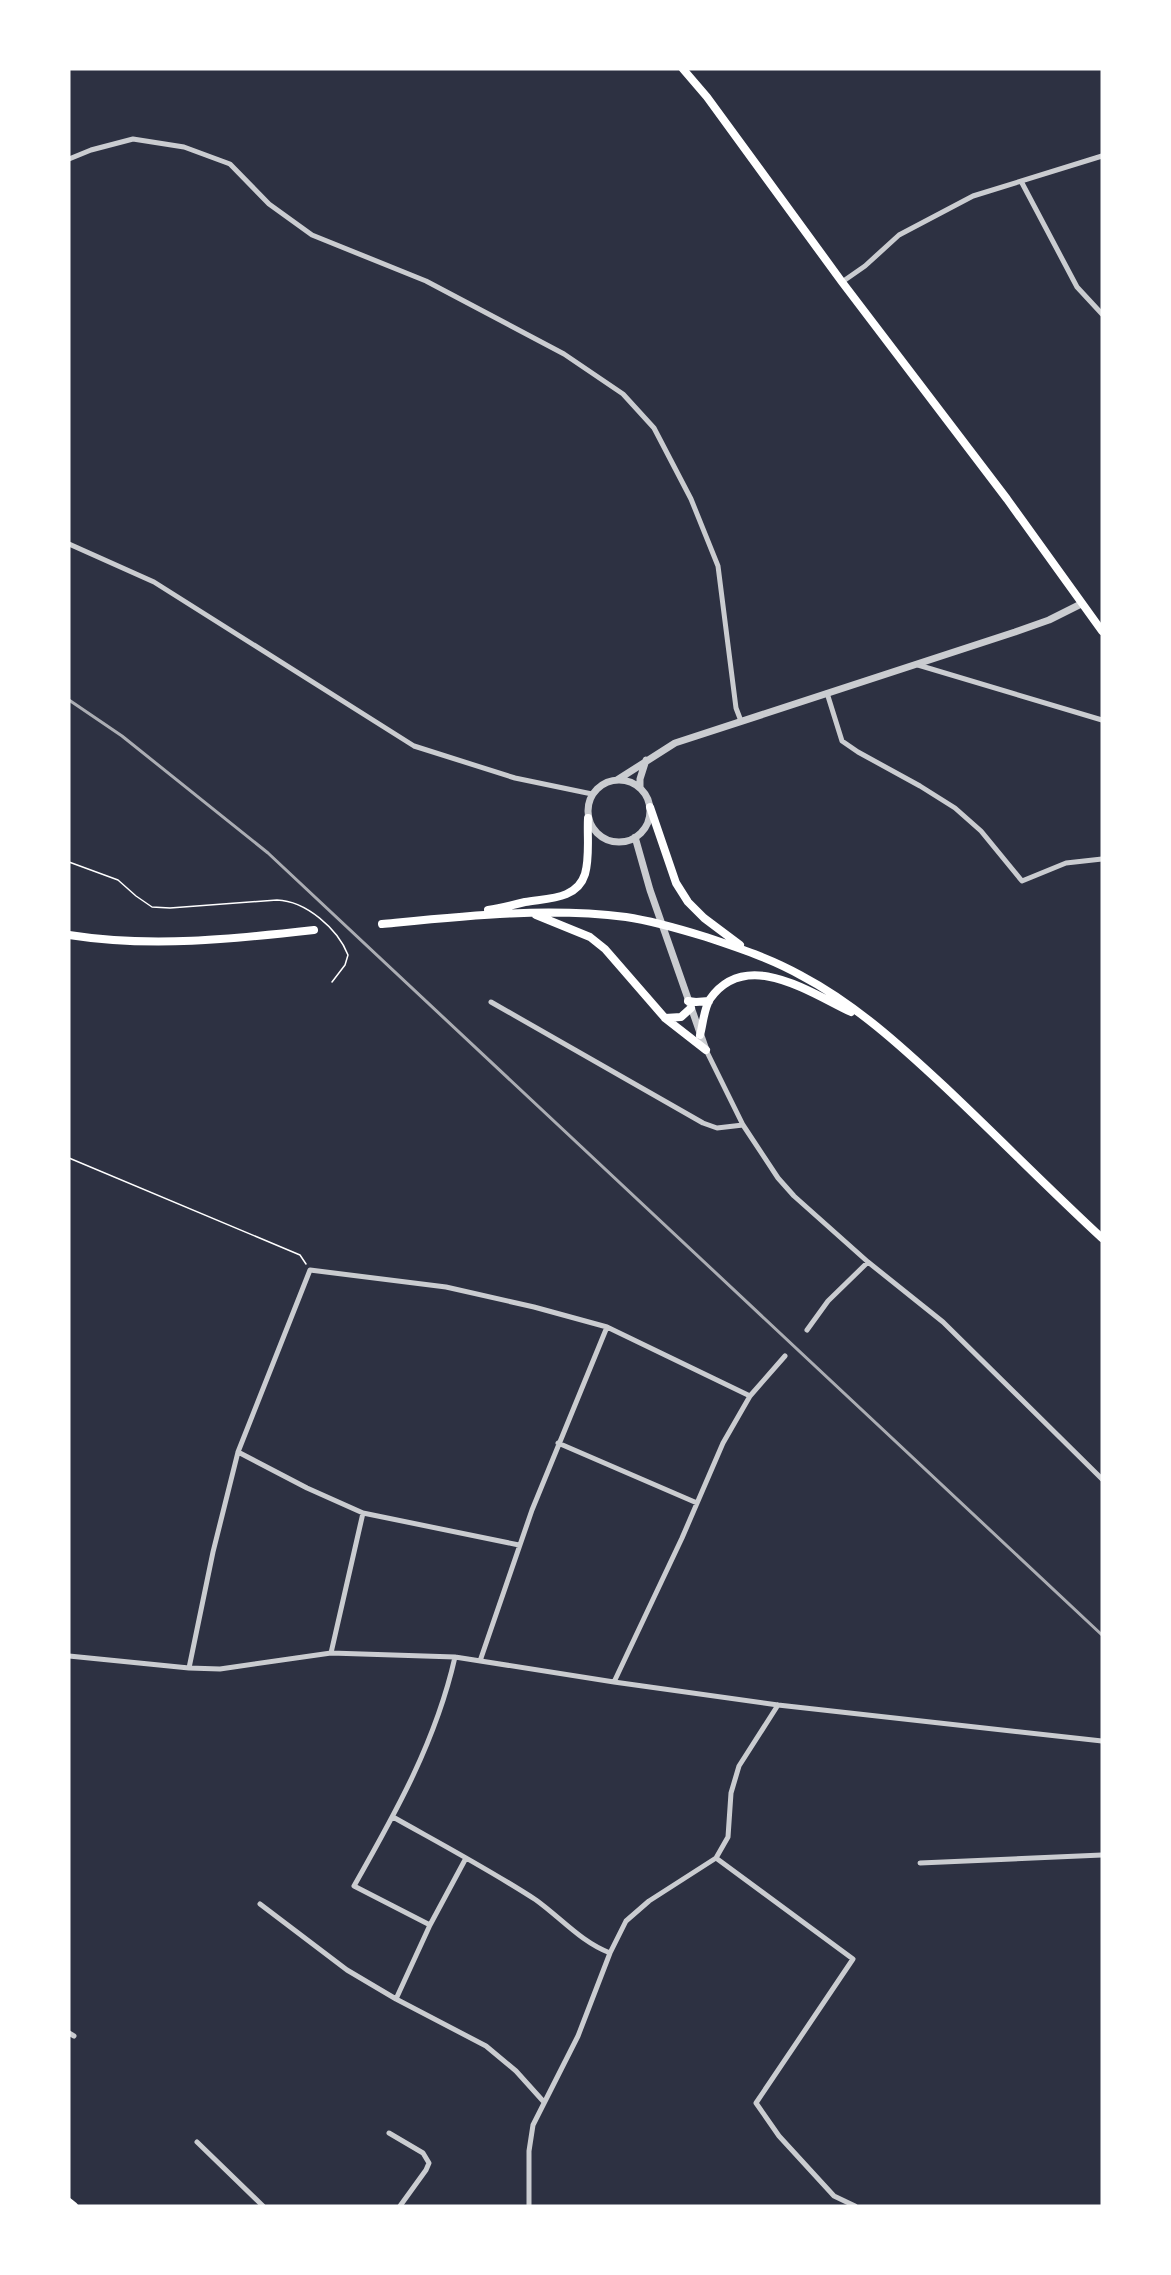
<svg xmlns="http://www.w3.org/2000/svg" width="1171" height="2275" viewBox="0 0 1171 2275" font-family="'Times New Roman',serif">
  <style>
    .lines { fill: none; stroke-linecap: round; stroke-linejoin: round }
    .path { stroke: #fff; stroke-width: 1.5 }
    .minor { stroke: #caccd0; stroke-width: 5 }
    .tertiary { stroke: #caccd0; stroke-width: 7 }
    .secondary { stroke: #fff; stroke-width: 8 }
    .primary { stroke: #fff; stroke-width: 8 }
    .rail { stroke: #abadb3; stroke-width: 3 }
  </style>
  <rect width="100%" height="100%" fill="#2d3142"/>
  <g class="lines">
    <path class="path" d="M69 862 118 880 136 896 152 907 170 908 277 900C306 901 338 929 348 955L345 965 332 982
      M69 1158 300 1255 306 1264"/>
    <path class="minor" d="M69 159 91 150 133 139 184 147 230 164 269 204 312 235 426 281 564 354 623 394 654 428 691 499 718 566 736 708 741 721
      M1022 183 1077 287 1102 314
      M842 282 865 266 899 235 973 196 1102 156
      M69 544 154 582 414 746 515 778 592 794
      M918 665 1102 720
      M827 693 842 741 858 752 920 786 955 808 981 831 1022 881 1066 863 1102 859
      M491 1002 703 1123 717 1128 743 1125
      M706 1050 743 1125 778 1178 794 1196 868 1262 943 1322 1102 1479
      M807 1330 828 1301 868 1262
      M558 1443 697 1503
      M238 1452 307 1488 363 1513 519 1545
      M331 1653 363 1513
      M69 1656 189 1668 220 1669 331 1653 455 1657 614 1682 778 1705 1102 1741
      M480 1661 532 1510 607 1327
      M189 1668 213 1552 238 1452 310 1270 446 1287 534 1307 607 1327 750 1396
      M614 1682 682 1538 723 1443 750 1396 785 1356
      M393 1817C441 1844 490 1870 536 1900 561 1918 581 1942 610 1953
      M716 1858 853 1959 756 2103 779 2136 834 2196 855 2206
      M920 1863 1102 1855
      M260 1904 347 1970 396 1999 486 2046 516 2071 543 2101
      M430 1925 354 1886C396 1812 436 1741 455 1657
      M396 1999 430 1925 466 1858
      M69 2033 74 2036
      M389 2133 423 2153 429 2163 426 2170 400 2206
      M197 2142 263 2206
      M529 2206V2151L533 2125 578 2036 610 1953 626 1921 649 1901 716 1858 728 1837 731 1793 739 1766 778 1705"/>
    <path class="tertiary" d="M617 780 675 743 1015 632 1049 620 1081 604
      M588 811a31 31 0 1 1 62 0a31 31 0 1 1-62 0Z
      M640 788V779L646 760
      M635 837 650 890 706 1050"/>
    <path class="secondary" d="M683 69 707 97 842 282 1007 499 1102 631
      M69 2202 74 2206"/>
    <path class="primary" d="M650 807 676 883 688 902 704 918 740 945
      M488 910C501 908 513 905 525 902 547 898 577 900 585 874 590 857 587 836 588 818
      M536 915 590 937 605 949 665 1018 706 1050
      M382 924C464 916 545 907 626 917 653 921 680 929 706 937 739 948 772 959 802 976 855 1004 901 1046 945 1087 998 1137 1049 1189 1102 1238
      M69 935C151 948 233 939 314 930
      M688 1001 696 1002 709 1001
      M665 1018 681 1017 691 1008
      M700 1035C703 1024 704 1008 710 999 746 948 809 992 851 1012"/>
    <path class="rail" d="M69 700 122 736 268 853 1102 1635"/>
  </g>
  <rect width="1171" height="2275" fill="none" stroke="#ffffff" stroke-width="141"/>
</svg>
